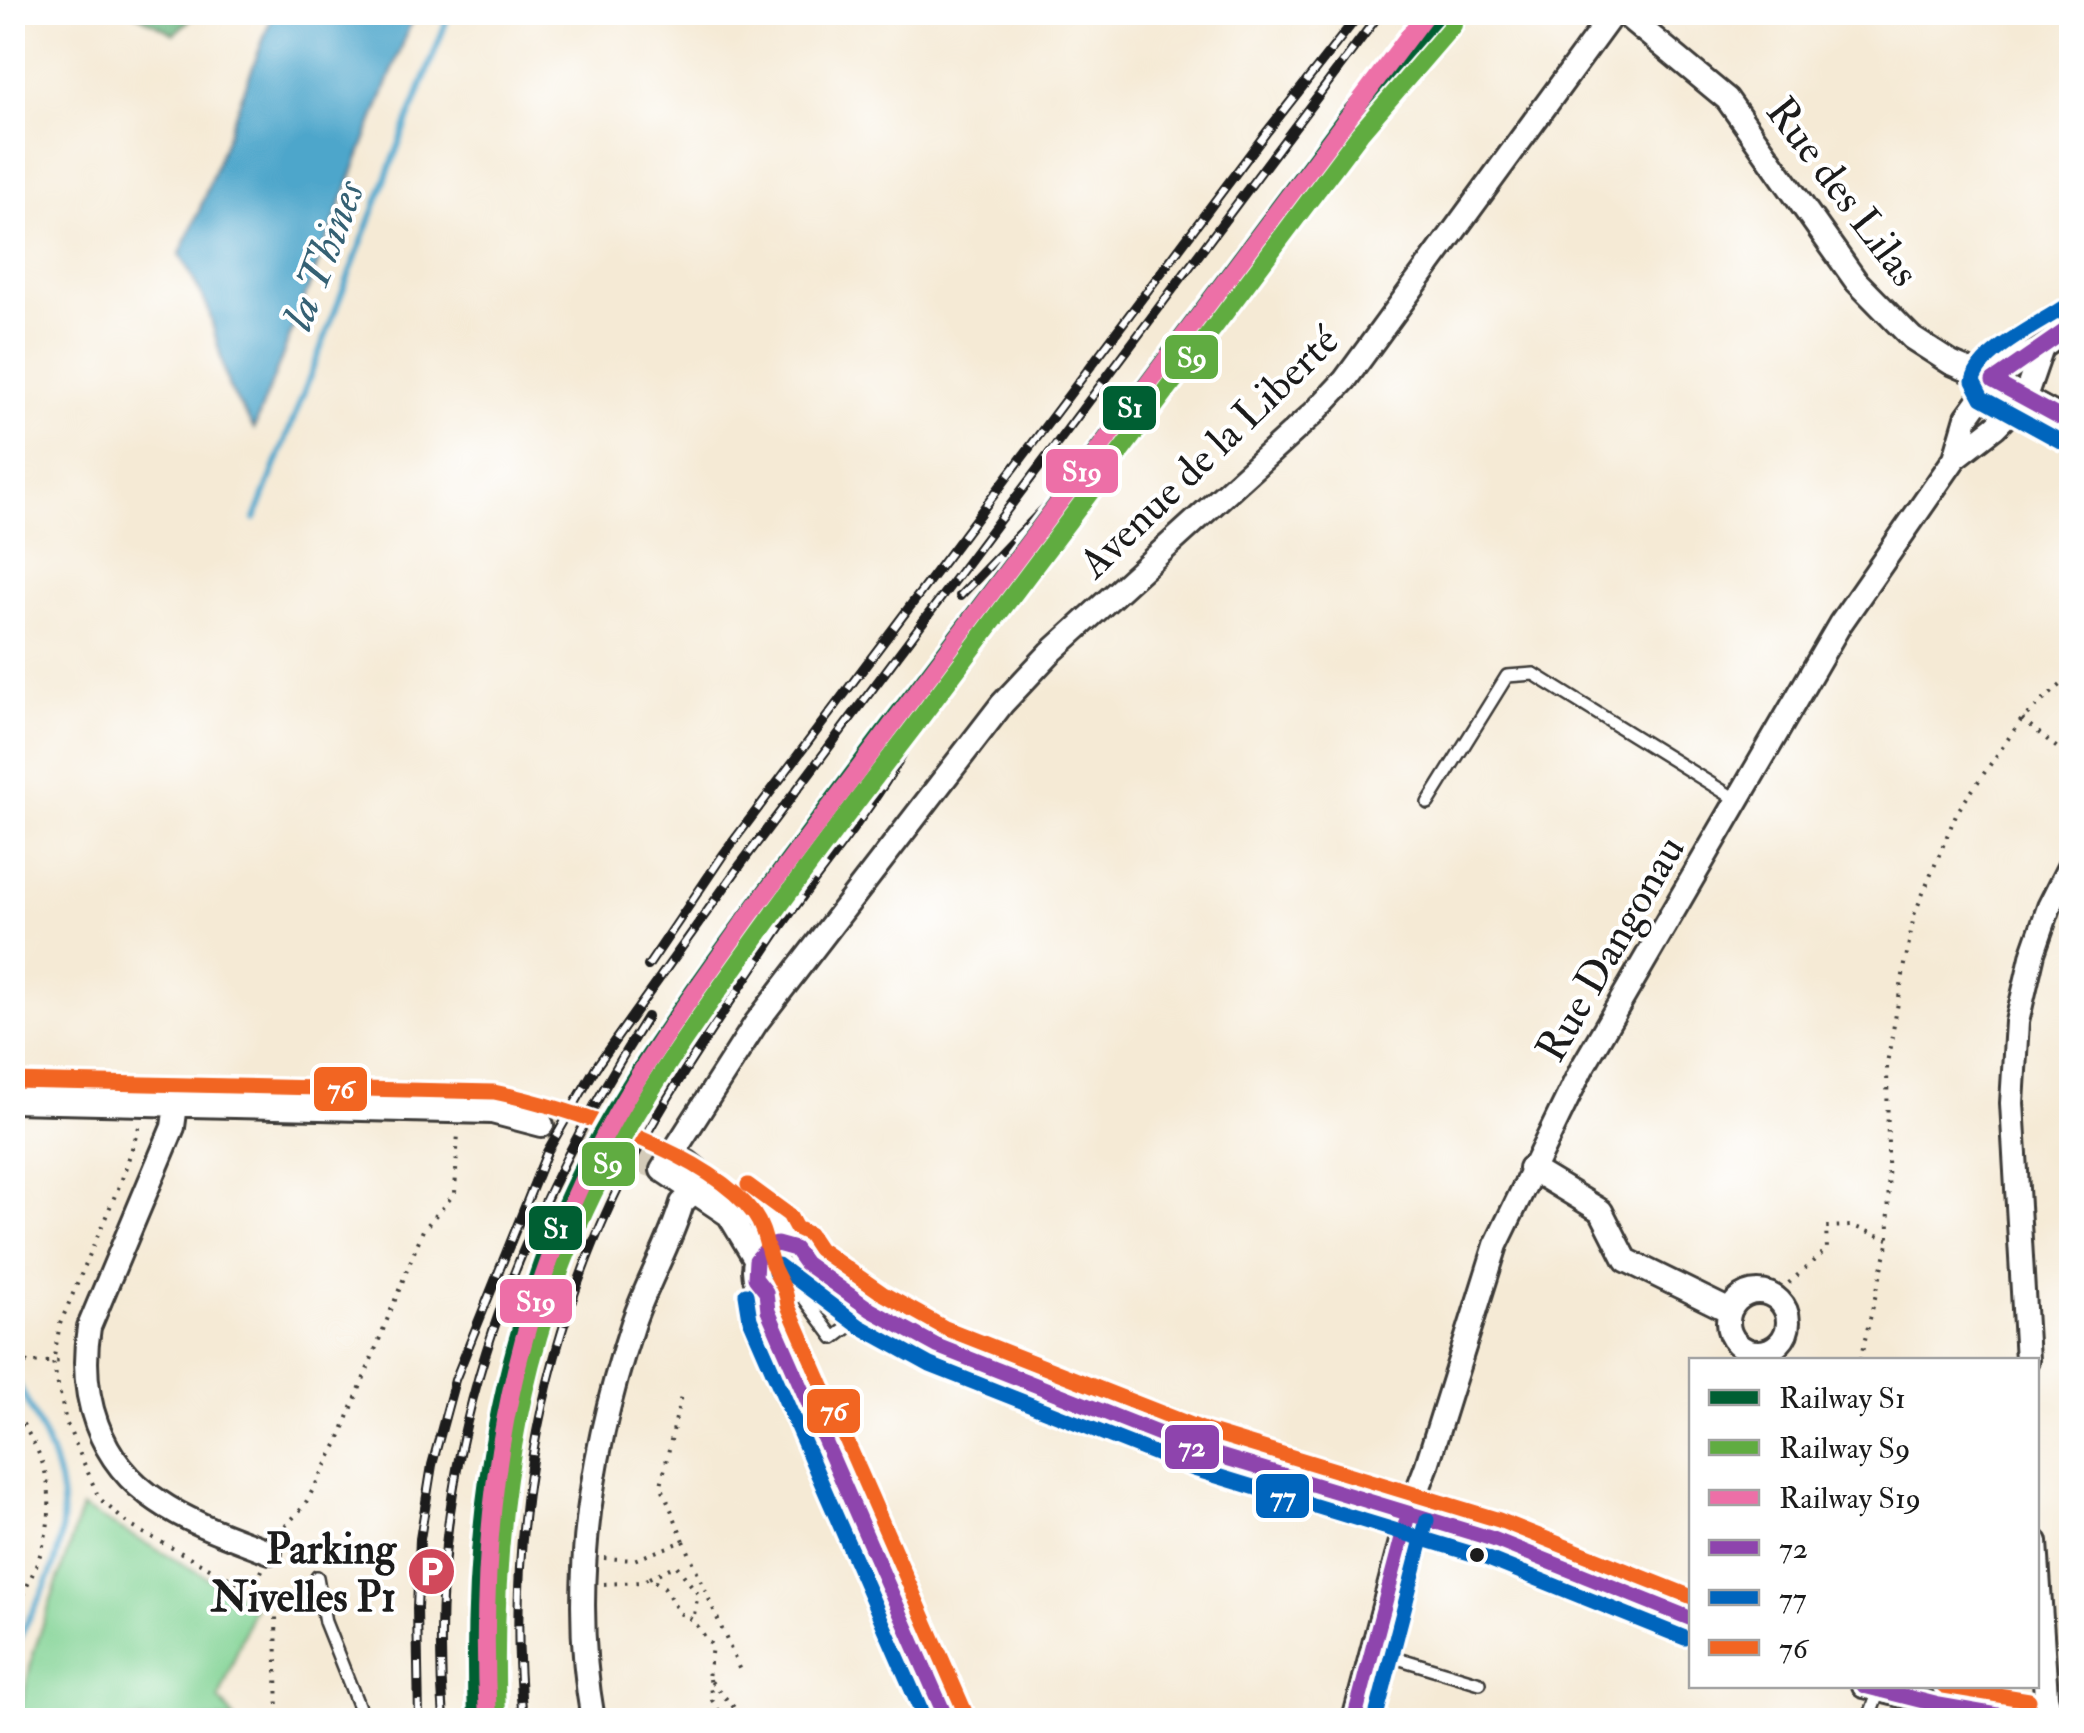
<svg xmlns="http://www.w3.org/2000/svg" width="2084" height="1733" viewBox="0 0 2084 1733" font-family="'IM FELL Double Pica',serif">
  <style>
    .green { fill: #82d394; stroke: #4f7858; stroke-width: 2.5 }
    .forest { fill: #69b57e; stroke: #42684d; stroke-width: 2.5 }
    .water { fill: #4ea6cb; stroke: #356174; stroke-width: 2.5 }
    .lines { fill: none; stroke-linecap: round; stroke-linejoin: round }
    .stream { stroke: #4ea6cb; stroke-width: 6 }
    .minor-tunnel { stroke: #d4cbb9; stroke-width: 22; stroke-dasharray: 22 11; stroke-linecap: butt }
    .service-casing { stroke: #3d3b38; stroke-width: 16 }
    .minor-casing { stroke: #3d3b38; stroke-width: 28 }
    .path { stroke: #3d3b38; stroke-width: 4; stroke-dasharray: 2.5 8; stroke-linecap: butt }
    .service { stroke: #fff; stroke-width: 11 }
    .minor { stroke: #fff; stroke-width: 22 }
    .rail-casing { stroke: #1c1c1c; stroke-width: 10 }
    .rail { stroke: #fff; stroke-width: 6; stroke-dasharray: 19; stroke-linecap: butt }
    .bus-1-casing { stroke: #fff; stroke-width: 22 }
    .bus-2-casing { stroke: #fff; stroke-width: 22 }
    .bus-3-casing { stroke: #fff; stroke-width: 22 }
    .bus-1 { stroke: #8e44ad; stroke-width: 15 }
    .bus-2 { stroke: #0065bd; stroke-width: 15 }
    .bus-3 { stroke: #f26522; stroke-width: 15 }
    .rail-1-casing { stroke: #fff; stroke-width: 25 }
    .rail-2-casing { stroke: #fff; stroke-width: 25 }
    .rail-3-casing { stroke: #fff; stroke-width: 25 }
    .rail-1 { stroke: #005f33; stroke-width: 18 }
    .rail-2 { stroke: #60ac41; stroke-width: 18 }
    .rail-3 { stroke: #ed6fa7; stroke-width: 18 }
    .bus-dot { fill: #1c1c1c; stroke: #fff; stroke-width: 4 }
    .labels { text-anchor: middle; stroke-width: 8; stroke-linejoin: round; paint-order: stroke }
    .street-label { font-size: 42px; fill: #1c1c1c; stroke: #fff }
    .poi-label { font-size: 42px; font-weight: bold; fill: #1c1c1c; stroke: #fff; text-anchor: end }
    .water-label { font-size: 45px; font-style: italic; fill: #356174; stroke: #fff }
    .line-badge { stroke: #fff; stroke-width: 4 }
    .badge-label { font-size: 28px; text-anchor: middle; font-weight: bold; fill: #fff }
  </style>
  <rect width="100%" height="100%" fill="#fff"/>
  <filter id="ink" filterUnits="userSpaceOnUse"><feTurbulence type="fractalNoise" baseFrequency=".01" numOctaves="2"/><feDisplacementMap in="SourceGraphic" scale="20" xChannelSelector="R" yChannelSelector="G"/><feConvolveMatrix kernelMatrix="1 2 1 2 8 2 1 2 1" color-interpolation-filters="sRGB"/></filter>
  <filter id="wash" filterUnits="userSpaceOnUse"><feTurbulence type="fractalNoise" baseFrequency=".0048" numOctaves="4" result="noise"/><feDisplacementMap in="SourceGraphic" scale="40" xChannelSelector="R" yChannelSelector="G"/><feGaussianBlur stdDeviation="2.25" result="paint"/><feColorMatrix in="noise" values="0 0 0 0 0 0 0 0 0 0 0 0 0 0 0 0 0 1.4 0 .05"/><feComposite in="paint" operator="in"/></filter>
  <g filter="url(#wash)">
    <rect width="100%" height="100%" fill="#f5ead5"/>
    <path class="green" d="M82 1508 255 1604 219 1699 236 1720H18L34 1651Z"/>
    <path class="forest" d="M134 13H197L174 34Z"/>
    <path class="water" d="M406 12 414 15 254 429 229 388 208 308 180 254 199 211 273 13Z"/>
    <g class="lines">
      <path class="stream" d="M255 519 450 12
        M12 1372C50 1447 84 1500 46 1585 34 1612 17 1634 12 1664"/>
    </g>
  </g>
  <g filter="url(#ink)">
    <g class="lines">
      <path class="minor-tunnel" d="M542 1125 662 1170"/>
      <defs>
        <path id="service" d="M1428 803 1507 676 1534 674 1737 800
          M797 1289 834 1338 871 1310
          M317 1577 325 1622 364 1720
          M1374 1651 1480 1683
          M1868 1720 1879 1691"/>
        <path id="minor" d="M1622 12 1727 99 1856 281 1912 338 1951 363 1993 381 2072 424
          M1955 458 1995 427 2025 397 2042 348
          M12 1101 492 1112 542 1125
          M176 1105 173 1127 89 1327C78 1394 98 1462 158 1501 191 1524 232 1537 270 1552
          M1530 1168 1601 1211 1626 1260 1730 1311
          M662 1170 756 1023 1002 704 1050 653 1315 412 1345 380 1614 12
          M662 1170 729 1215 756 1260
          M662 1170 687 1162 734 1199
          M720 1195 775 1230 781 1244
          M754 1270a26 26 0 1 1 52 0a26 26 0 1 1-52 0Z
          M805 1263 871 1310 937 1346 1200 1450 1287 1479 1493 1539 1692 1619
          M766 1292 768 1311 947 1720
          M1728 1322a30 30 0 1 1 60 0a30 30 0 1 1-60 0Z
          M2027 1360 2012 1103 2017 1022 2033 953 2049 907 2072 861
          M2036 1542 2046 1697 2052 1720
          M1864 1686 1939 1705 2026 1720
          M593 1720C569 1586 590 1452 633 1323 647 1282 670 1244 682 1203L695 1191
          M1354 1720 1408 1515 1426 1468 1496 1245 1582 1068 1840 624 1955 458 1967 417 1993 381 2013 362 2042 348 2072 326"/>
      </defs>
      <use href="#service" class="service-casing"/>
      <use href="#minor" class="minor-casing"/>
      <path class="path" d="M2069 609 2072 612
        M2022 719 2072 760
        M139 1127 122 1179 60 1324 53 1362 66 1422 99 1498 129 1525 251 1590 260 1584
        M1773 1297 1827 1249 1826 1227 1852 1226 1889 1239
        M12 1355 21 1351 27 1363 64 1361
        M1860 1360 1889 1240 1887 1063 1914 915 1957 812 2022 719 2072 675
        M12 1406C25 1428 41 1451 46 1476 58 1526 35 1572 12 1616
        M278 1534 304 1506 337 1445 423 1230 455 1193 458 1131
        M684 1541 741 1673
        M604 1558 634 1560 684 1541 661 1485 682 1391
        M262 1570 258 1580 276 1616 278 1720
        M649 1578 676 1565 698 1594 693 1620
        M604 1584 641 1582 649 1578 664 1587 679 1613 693 1620 712 1646 708 1678 745 1720
        M709 1679 712 1700 725 1720"/>
      <use href="#service" class="service"/>
      <use href="#minor" class="minor"/>
      <defs>
        <path id="rail" d="M960 596 1088 463
          M648 966 723 855 1266 133 1361 12
          M419 1720 417 1608 420 1539 432 1465 455 1380 547 1152 596 1067 741 864 1381 12
          M444 1720C423 1459 509 1236 647 1017
          M523 1720C506 1545 536 1366 610 1205 653 1112 714 1026 771 941 821 866 885 798 922 716"/>
      </defs>
      <use href="#rail" class="rail-casing"/>
      <use href="#rail" class="rail"/>
      <defs>
        <path id="bus-1" d="M1993 381 2072 326
          M1993 381 2072 424
          M766 1292 755 1278 756 1260 769 1246 777 1244 795 1249 805 1263 871 1310 937 1346 1200 1450 1493 1539 1692 1619
          M766 1292 768 1311 947 1720
          M1864 1686 1939 1705 2026 1720
          M1354 1720 1408 1515"/>
        <path id="bus-2" d="M2061 309C2037 325 1979 353 1973 381L1982 398 2062 442
          M782 1280 775 1272 778 1265 859 1326 930 1365 1194 1469 1486 1558 1685 1638
          M746 1294 750 1319 925 1720
          M1375 1720 1427 1520"/>
        <path id="bus-3" d="M12 1081 494 1092C567 1107 709 1153 754 1214 767 1232 766 1253 775 1271 782 1286 786 1288 788 1306L965 1712
          M748 1185 789 1215 796 1228 809 1234 819 1249 882 1293 945 1328 1207 1431 1499 1520 1692 1597
          M1944 1686 2029 1700"/>
      </defs>
      <use href="#bus-1" class="bus-1-casing"/>
      <use href="#bus-2" class="bus-2-casing"/>
      <use href="#bus-3" class="bus-3-casing"/>
      <use href="#bus-1" class="bus-1"/>
      <use href="#bus-2" class="bus-2"/>
      <use href="#bus-3" class="bus-3"/>
      <defs>
        <path id="rail-1" d="M477 1720C471 1552 489 1400 550 1242 588 1142 648 1055 710 968 768 887 828 807 888 727 1042 526 1193 323 1344 120L1438 12"/>
        <path id="rail-2" d="M497 1719C491 1557 508 1397 570 1245 611 1144 672 1055 736 966 793 886 853 806 913 728 1063 530 1211 331 1360 133L1453 25"/>
        <path id="rail-3" d="M488 1720C477 1512 506 1324 604 1137 645 1058 699 986 750 914L1427 12"/>
      </defs>
      <use href="#rail-1" class="rail-1-casing"/>
      <use href="#rail-2" class="rail-2-casing"/>
      <use href="#rail-3" class="rail-3-casing"/>
      <use href="#rail-1" class="rail-1"/>
      <use href="#rail-2" class="rail-2"/>
      <use href="#rail-3" class="rail-3"/>
    </g>
  </g>
  <defs>
    <symbol id="parking-disc" viewBox="-11 -11 22 22"><circle r="9.5" fill="#d1495b" stroke="#fff"/><path d="M-3.5-5.5H1a3.5 3.5 0 0 1 0 7H-1V5.5H-3.5ZM-1-3.4V-.6H.8a1.4 1.4 0 0 0 0-2.8Z" fill="#fff"/></symbol>
  </defs>
  <g fill-rule="evenodd">
    <use href="#parking-disc" x="404" y="1544" width="55" height="55"/>
  </g>
  <circle class="bus-dot" cx="1477" cy="1555" r="9"/>
  <g class="labels">
    <g class="street-label">
      <text transform="translate(1844 191) rotate(53)" y="15">Rue des Lilas</text>
      <text transform="translate(1208 451) rotate(-44)" y="15">Avenue de la Liberté</text>
      <text transform="translate(1609 948) rotate(-60)" y="15">Rue Dangonau</text>
    </g>
    <g class="poi-label">
      <text x="396" y="1563">Parking<tspan x="396" dy="48">Nivelles P1</tspan></text>
    </g>
    <g class="water-label">
      <text transform="translate(322 254) rotate(-69)" y="16">la Thines</text>
    </g>
  </g>
  <g class="line-badge">
    <rect x="1163" y="333" width="57" height="48" rx="10" fill="#60ac41"/>
    <rect x="1101" y="384" width="57" height="48" rx="10" fill="#005f33"/>
    <rect x="1044" y="447" width="76" height="48" rx="10" fill="#ed6fa7"/>
    <rect x="312" y="1065" width="57" height="48" rx="10" fill="#f26522"/>
    <rect x="580" y="1140" width="57" height="48" rx="10" fill="#60ac41"/>
    <rect x="527" y="1204" width="57" height="48" rx="10" fill="#005f33"/>
    <rect x="498" y="1277" width="76" height="48" rx="10" fill="#ed6fa7"/>
    <rect x="805" y="1387" width="57" height="48" rx="10" fill="#f26522"/>
    <rect x="1163" y="1423" width="58" height="48" rx="10" fill="#8e44ad"/>
    <rect x="1254" y="1472" width="57" height="48" rx="10" fill="#0065bd"/>
  </g>
  <g class="badge-label">
    <text x="1192" y="367">S9</text>
    <text x="1130" y="417">S1</text>
    <text x="1082" y="481">S19</text>
    <text x="341" y="1098">76</text>
    <text x="608" y="1173">S9</text>
    <text x="556" y="1238">S1</text>
    <text x="536" y="1311">S19</text>
    <text x="834" y="1420">76</text>
    <text x="1192" y="1456">72</text>
    <text x="1283" y="1506">77</text>
  </g>
  <rect width="2084" height="1733" fill="none" stroke="#fff" stroke-width="50"/>
  <rect x="1689" y="1358" width="350" height="330" fill="#ffffff" stroke="#a4a4a4" stroke-width="2.5"/>
  <rect x="1709" y="1390" width="50" height="15" fill="#005f33" stroke="#a4a4a4" stroke-width="2.5"/>
  <text x="1779" y="1408" font-size="30" fill="#1c1c1c">Railway S1</text>
  <rect x="1709" y="1440" width="50" height="15" fill="#60ac41" stroke="#a4a4a4" stroke-width="2.5"/>
  <text x="1779" y="1458" font-size="30" fill="#1c1c1c">Railway S9</text>
  <rect x="1709" y="1490" width="50" height="15" fill="#ed6fa7" stroke="#a4a4a4" stroke-width="2.5"/>
  <text x="1779" y="1508" font-size="30" fill="#1c1c1c">Railway S19</text>
  <rect x="1709" y="1540" width="50" height="15" fill="#8e44ad" stroke="#a4a4a4" stroke-width="2.5"/>
  <text x="1779" y="1558" font-size="30" fill="#1c1c1c">72</text>
  <rect x="1709" y="1590" width="50" height="15" fill="#0065bd" stroke="#a4a4a4" stroke-width="2.5"/>
  <text x="1779" y="1608" font-size="30" fill="#1c1c1c">77</text>
  <rect x="1709" y="1640" width="50" height="15" fill="#f26522" stroke="#a4a4a4" stroke-width="2.5"/>
  <text x="1779" y="1658" font-size="30" fill="#1c1c1c">76</text>
</svg>
